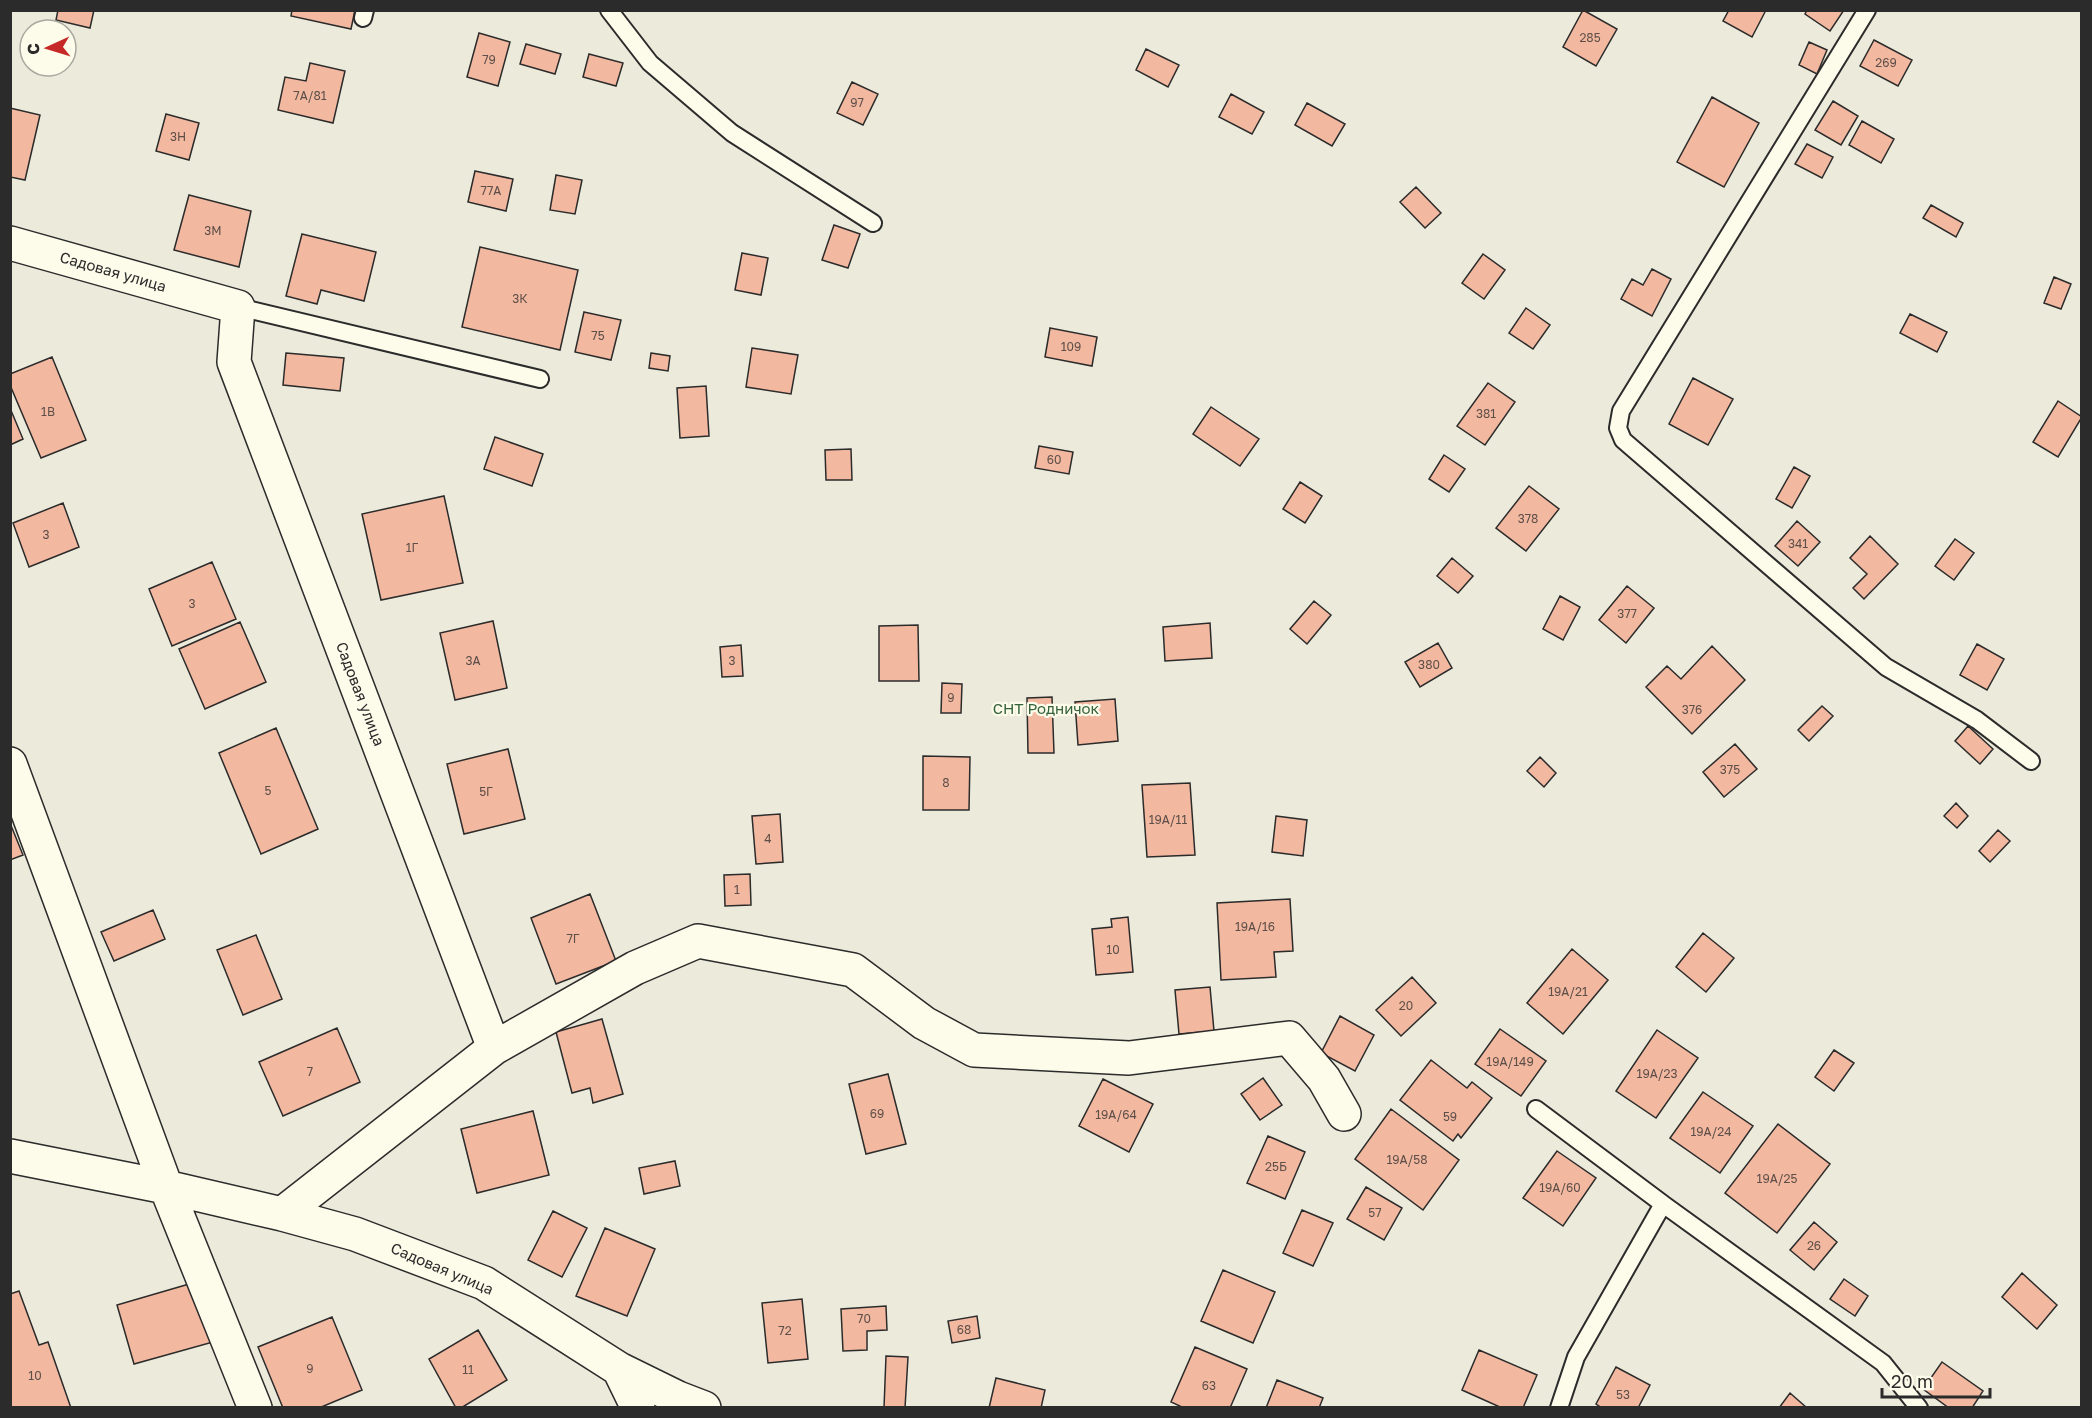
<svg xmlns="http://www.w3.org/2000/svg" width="2092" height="1418" viewBox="0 0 2092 1418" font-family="'Golos Text',sans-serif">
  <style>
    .green { fill: #ecebdb; stroke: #74746e; stroke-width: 1.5; fill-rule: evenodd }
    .building { fill: #f2b8a0; stroke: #2b2b2b; stroke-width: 1.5 }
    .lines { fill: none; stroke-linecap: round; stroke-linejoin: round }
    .lane-casing { stroke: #2b2b2b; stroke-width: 20 }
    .street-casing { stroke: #2b2b2b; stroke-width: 36 }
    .lane { stroke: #fdfbea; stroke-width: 16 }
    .street { stroke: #fdfbea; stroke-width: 33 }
    .labels { text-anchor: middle; stroke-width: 4.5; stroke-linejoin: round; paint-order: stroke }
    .number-label { font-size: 12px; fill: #5d4e48 }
    .street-label { font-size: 15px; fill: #2b2b2b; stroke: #fdfbea }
    .park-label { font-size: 15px; fill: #34623c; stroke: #fdfbea }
  </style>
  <rect width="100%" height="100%" fill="#fdfbea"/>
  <path class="green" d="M11 11H2081V1407H11ZM30 30H66V66H30Z"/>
  <path class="building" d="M58 10H94L90 28 56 20Z
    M292 10H355L351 29 291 16Z
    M1583 10 1617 29 1596 66 1563 47Z
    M1729 10H1763L1765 12 1752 37 1723 21Z
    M1807 10H1844L1830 31 1805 14Z
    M479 33 510 42 498 86 467 77Z
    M1874 40 1912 60 1898 86 1860 66Z
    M1809 42 1827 50 1817 74 1799 65Z
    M526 44 561 54 555 74 520 64Z
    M1146 49 1179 65 1168 87 1136 70Z
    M589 54 623 63 616 86 583 77Z
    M310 63 345 71 333 123 278 110 285 77 306 81Z
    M852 82 878 94 863 125 837 113Z
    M1231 94 1264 112 1252 134 1219 117Z
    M1712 97 1759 123 1724 187 1677 162Z
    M1833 101 1858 116 1841 145 1815 130Z
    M1307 103 1345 124 1332 146 1295 125Z
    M10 108 40 115 25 180 10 177Z
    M166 114 199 123 189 160 156 151Z
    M1862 121 1894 139 1881 163 1849 145Z
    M1807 144 1833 157 1822 178 1795 164Z
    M475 171 513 179 506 211 468 202Z
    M556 175 582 180 575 214 550 210Z
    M1416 187 1441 213 1425 228 1400 202Z
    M189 195 251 211 239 267 174 250Z
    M1931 205 1963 223 1956 237 1923 218Z
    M834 225 860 234 848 268 822 260Z
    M302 234 376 252 364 301 321 290 317 304 286 296Z
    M480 247 578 270 560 350 462 327Z
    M742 253 768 258 761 295 735 290Z
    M1483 254 1505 270 1484 299 1462 283Z
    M1652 269 1671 279 1652 316 1621 299 1632 279 1643 285Z
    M2054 277 2071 284 2061 309 2044 303Z
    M1526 308 1550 325 1533 349 1509 333Z
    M584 312 621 320 611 360 575 352Z
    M1910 314 1947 332 1937 352 1900 333Z
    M1050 328 1097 337 1092 366 1045 357Z
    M752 348 798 355 791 394 746 387Z
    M286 353 344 358 340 391 283 385Z
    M651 353 670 356 668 371 649 368Z
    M52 357 86 440 41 458 10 385V374Z
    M1693 378 1733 399 1708 445 1669 424Z
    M1488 383 1515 402 1485 445 1457 426Z
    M706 386 709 436 680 438 677 388Z
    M2058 401 2082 417 2058 457 2033 442Z
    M1211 407 1259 439 1240 466 1193 434Z
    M10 408 23 439 10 445Z
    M495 437 543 454 532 486 484 469Z
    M1039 446 1073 452 1069 474 1035 468Z
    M851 449 852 480H826L825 450Z
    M1444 455 1465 469 1449 492 1429 479Z
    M1794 467 1810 476 1792 508 1776 499Z
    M1300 482 1322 496 1305 523 1283 509Z
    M1529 486 1559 509 1526 551 1496 528Z
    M444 496 463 583 381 600 362 514Z
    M63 503 79 547 29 567 13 523Z
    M1797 521 1820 542 1798 566 1775 546Z
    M1870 536 1898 564 1864 599 1853 588 1867 574 1850 558Z
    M1955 539 1974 553 1954 580 1935 566Z
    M1452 558 1473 576 1458 593 1437 576Z
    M212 562 236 619 172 646 149 589Z
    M1627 586 1654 608 1626 643 1599 620Z
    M1560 596 1580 607 1563 640 1543 629Z
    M1314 601 1331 615 1307 644 1290 629Z
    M493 621 507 688 455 700 440 633Z
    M240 622 266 682 205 709 179 649Z
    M1210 623 1212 658 1165 661 1163 627Z
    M918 625 919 681H879V626Z
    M1438 643 1452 668 1420 687 1405 662Z
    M1977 644 2004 659 1987 690 1960 675Z
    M741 645 743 676 722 677 720 647Z
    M1712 646 1745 680 1692 734 1646 687 1667 666 1681 679Z
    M942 683 962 684 961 713H941Z
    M1052 697 1054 753H1028L1027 698Z
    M1115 699 1118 741 1078 745 1075 702Z
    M1822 706 1833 716 1809 741 1798 730Z
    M1968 726 1993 749 1980 764 1955 741Z
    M276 728 318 829 261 854 219 753Z
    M1735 744 1757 769 1724 797 1703 772Z
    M508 749 525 819 464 834 447 764Z
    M923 756 970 757 969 810H923Z
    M1540 757 1556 773 1544 787 1527 771Z
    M1190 783 1195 855 1147 857 1142 785Z
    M1956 803 1968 816 1957 828 1944 816Z
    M780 814 783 862 756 864 752 816Z
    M1276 816 1307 820 1303 856 1272 852Z
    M10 823 23 855 10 860Z
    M1998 830 2010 841 1990 862 1979 851Z
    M750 874 751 905 725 906 724 875Z
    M590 894 616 961 556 984 531 918Z
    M1290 899 1293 951 1274 952 1276 977 1221 980 1217 903Z
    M153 910 165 939 114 961 101 932Z
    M1128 917 1133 972 1096 975 1092 929 1112 927 1111 919Z
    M1703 933 1734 958 1706 992 1676 967Z
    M256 935 282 999 243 1015 217 950Z
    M1572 949 1608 980 1563 1034 1527 1003Z
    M1412 977 1436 1003 1401 1036 1376 1010Z
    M1210 987 1214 1031 1179 1034 1175 990Z
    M1340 1016 1374 1035 1355 1071 1321 1053Z
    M602 1019 623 1094 593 1103 590 1088 572 1093 556 1032Z
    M337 1028 360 1082 283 1116 259 1062Z
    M1500 1029 1546 1061 1521 1096 1475 1064Z
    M1657 1030 1698 1058 1656 1118 1616 1091Z
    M1834 1050 1854 1063 1834 1091 1815 1077Z
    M1431 1060 1467 1088 1472 1082 1492 1098 1461 1138 1458 1134 1453 1141 1400 1100Z
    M888 1074 906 1144 866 1154 849 1084Z
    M1263 1078 1282 1105 1260 1120 1241 1094Z
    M1103 1079 1153 1104 1129 1152 1079 1126Z
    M1703 1092 1753 1126 1720 1173 1670 1138Z
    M1391 1109 1459 1160 1423 1210 1355 1159Z
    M533 1111 549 1175 477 1193 461 1129Z
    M1778 1124 1830 1164 1777 1233 1725 1193Z
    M1268 1136 1305 1152 1285 1199 1247 1183Z
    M1557 1151 1596 1178 1563 1226 1523 1198Z
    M675 1161 680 1186 644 1194 639 1168Z
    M1366 1187 1402 1208 1384 1240 1347 1219Z
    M1302 1210 1333 1223 1313 1266 1283 1253Z
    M553 1211 587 1228 562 1277 528 1260Z
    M1814 1222 1837 1242 1814 1270 1790 1250Z
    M605 1228 655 1249 627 1316 576 1296Z
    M1223 1270 1275 1292 1253 1343 1201 1321Z
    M2022 1273 2057 1305 2037 1329 2002 1297Z
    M1844 1279 1868 1296 1855 1316 1830 1299Z
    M196 1282 213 1342 134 1364 117 1305Z
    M19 1291 39 1345 48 1342 71 1408H10V1294Z
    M802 1299 808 1359 768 1363 762 1303Z
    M886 1306 887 1330 867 1331V1350L843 1351 841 1309Z
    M977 1316 980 1338 952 1343 948 1321Z
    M332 1317 362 1390 319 1408H283L258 1347Z
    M478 1330 507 1380 461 1408H456L429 1359Z
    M1195 1347 1247 1369 1230 1408H1184L1171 1402Z
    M1479 1350 1537 1375 1523 1408H1502L1462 1390Z
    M886 1356 908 1357 905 1408H884Z
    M1942 1362 1983 1391 1972 1408H1949L1923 1389Z
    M1616 1367 1650 1385 1638 1408H1602L1596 1404Z
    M996 1378 1045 1390 1041 1408H989Z
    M1277 1380 1323 1398 1319 1408H1266Z
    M1790 1393 1807 1408H1779Z"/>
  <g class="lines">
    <defs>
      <path id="lane" d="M609 10 650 63 732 133 873 223
        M1867 10 1621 411 1618 428 1623 440 1886 667 1977 720 2031 761
        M363 18 365 10
        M238 307 540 379
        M1536 1109 1663 1204 1576 1357 1559 1408
        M1663 1204 1883 1363 1919 1408"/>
      <path id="street" d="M10 243 238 307 234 362 494 1048 282 1214 166 1187 10 1156
        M10 764 166 1187 255 1408
        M494 1048 635 968 698 941 853 970 924 1023 974 1050 1129 1058 1289 1038 1324 1079 1344 1114
        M282 1214 355 1234 484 1283 619 1369 638 1408
        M619 1369 678 1398 704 1408"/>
    </defs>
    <use href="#lane" class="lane-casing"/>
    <use href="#street" class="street-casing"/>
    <use href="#lane" class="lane"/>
    <use href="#street" class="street"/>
  </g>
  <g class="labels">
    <g class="number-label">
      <text x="1590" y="42">285</text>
      <text x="489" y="64">79</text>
      <text x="1886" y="67">269</text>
      <text x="310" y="100">7А/81</text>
      <text x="857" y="107">97</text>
      <text x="178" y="141">3Н</text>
      <text x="491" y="195">77А</text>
      <text x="213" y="235">3М</text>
      <text x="520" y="303">3К</text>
      <text x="598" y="340">75</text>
      <text x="1071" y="351">109</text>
      <text x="48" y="416">1В</text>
      <text x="1486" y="418">381</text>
      <text x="1054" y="464">60</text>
      <text x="1528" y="523">378</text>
      <text x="46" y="539">3</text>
      <text x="1798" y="548">341</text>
      <text x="412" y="552">1Г</text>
      <text x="192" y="608">3</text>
      <text x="1627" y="618">377</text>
      <text x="473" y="665">3А</text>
      <text x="732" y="665">3</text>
      <text x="1429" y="669">380</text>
      <text x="951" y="702">9</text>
      <text x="1692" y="714">376</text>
      <text x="1730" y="774">375</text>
      <text x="946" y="787">8</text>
      <text x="268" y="795">5</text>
      <text x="486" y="796">5Г</text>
      <text x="1168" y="824">19А/11</text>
      <text x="768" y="843">4</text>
      <text x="737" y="894">1</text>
      <text x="1255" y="931">19А/16</text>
      <text x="573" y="943">7Г</text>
      <text x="1113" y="954">10</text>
      <text x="1568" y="996">19А/21</text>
      <text x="1406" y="1010">20</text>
      <text x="1510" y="1066">19А/149</text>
      <text x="310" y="1076">7</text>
      <text x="1657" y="1078">19А/23</text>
      <text x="877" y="1118">69</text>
      <text x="1116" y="1119">19А/64</text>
      <text x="1450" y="1121">59</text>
      <text x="1711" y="1136">19А/24</text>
      <text x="1407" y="1164">19А/58</text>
      <text x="1276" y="1171">25Б</text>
      <text x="1777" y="1183">19А/25</text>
      <text x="1560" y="1192">19А/60</text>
      <text x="1375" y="1217">57</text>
      <text x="1814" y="1250">26</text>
      <text x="864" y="1323">70</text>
      <text x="964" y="1334">68</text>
      <text x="785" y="1335">72</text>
      <text x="310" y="1373">9</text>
      <text x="468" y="1374">11</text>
      <text x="35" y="1380">10</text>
      <text x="1209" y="1390">63</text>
      <text x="1623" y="1399">53</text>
    </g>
    <g class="street-label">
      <text transform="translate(113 272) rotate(16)" y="5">Садовая улица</text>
      <text transform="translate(360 694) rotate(69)" y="5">Садовая улица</text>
      <text transform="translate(442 1269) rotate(23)" y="5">Садовая улица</text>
    </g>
    <g class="park-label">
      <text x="1046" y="714">СНТ Родничок</text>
    </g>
  </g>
  <rect width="2092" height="1418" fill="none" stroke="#2b2b2b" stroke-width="24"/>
  <g transform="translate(48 48) rotate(266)"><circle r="28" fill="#fdfbea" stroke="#a9a89e" stroke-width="1.5"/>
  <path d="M0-4.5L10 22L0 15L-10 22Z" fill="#c62828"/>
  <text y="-9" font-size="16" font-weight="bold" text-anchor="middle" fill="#2b2b2b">С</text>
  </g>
  <path d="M1882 1388v9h108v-9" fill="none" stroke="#2b2b2b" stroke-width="3"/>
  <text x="1891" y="1388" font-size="18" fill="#2b2b2b" stroke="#fdfbea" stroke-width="4.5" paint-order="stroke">20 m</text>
</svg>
